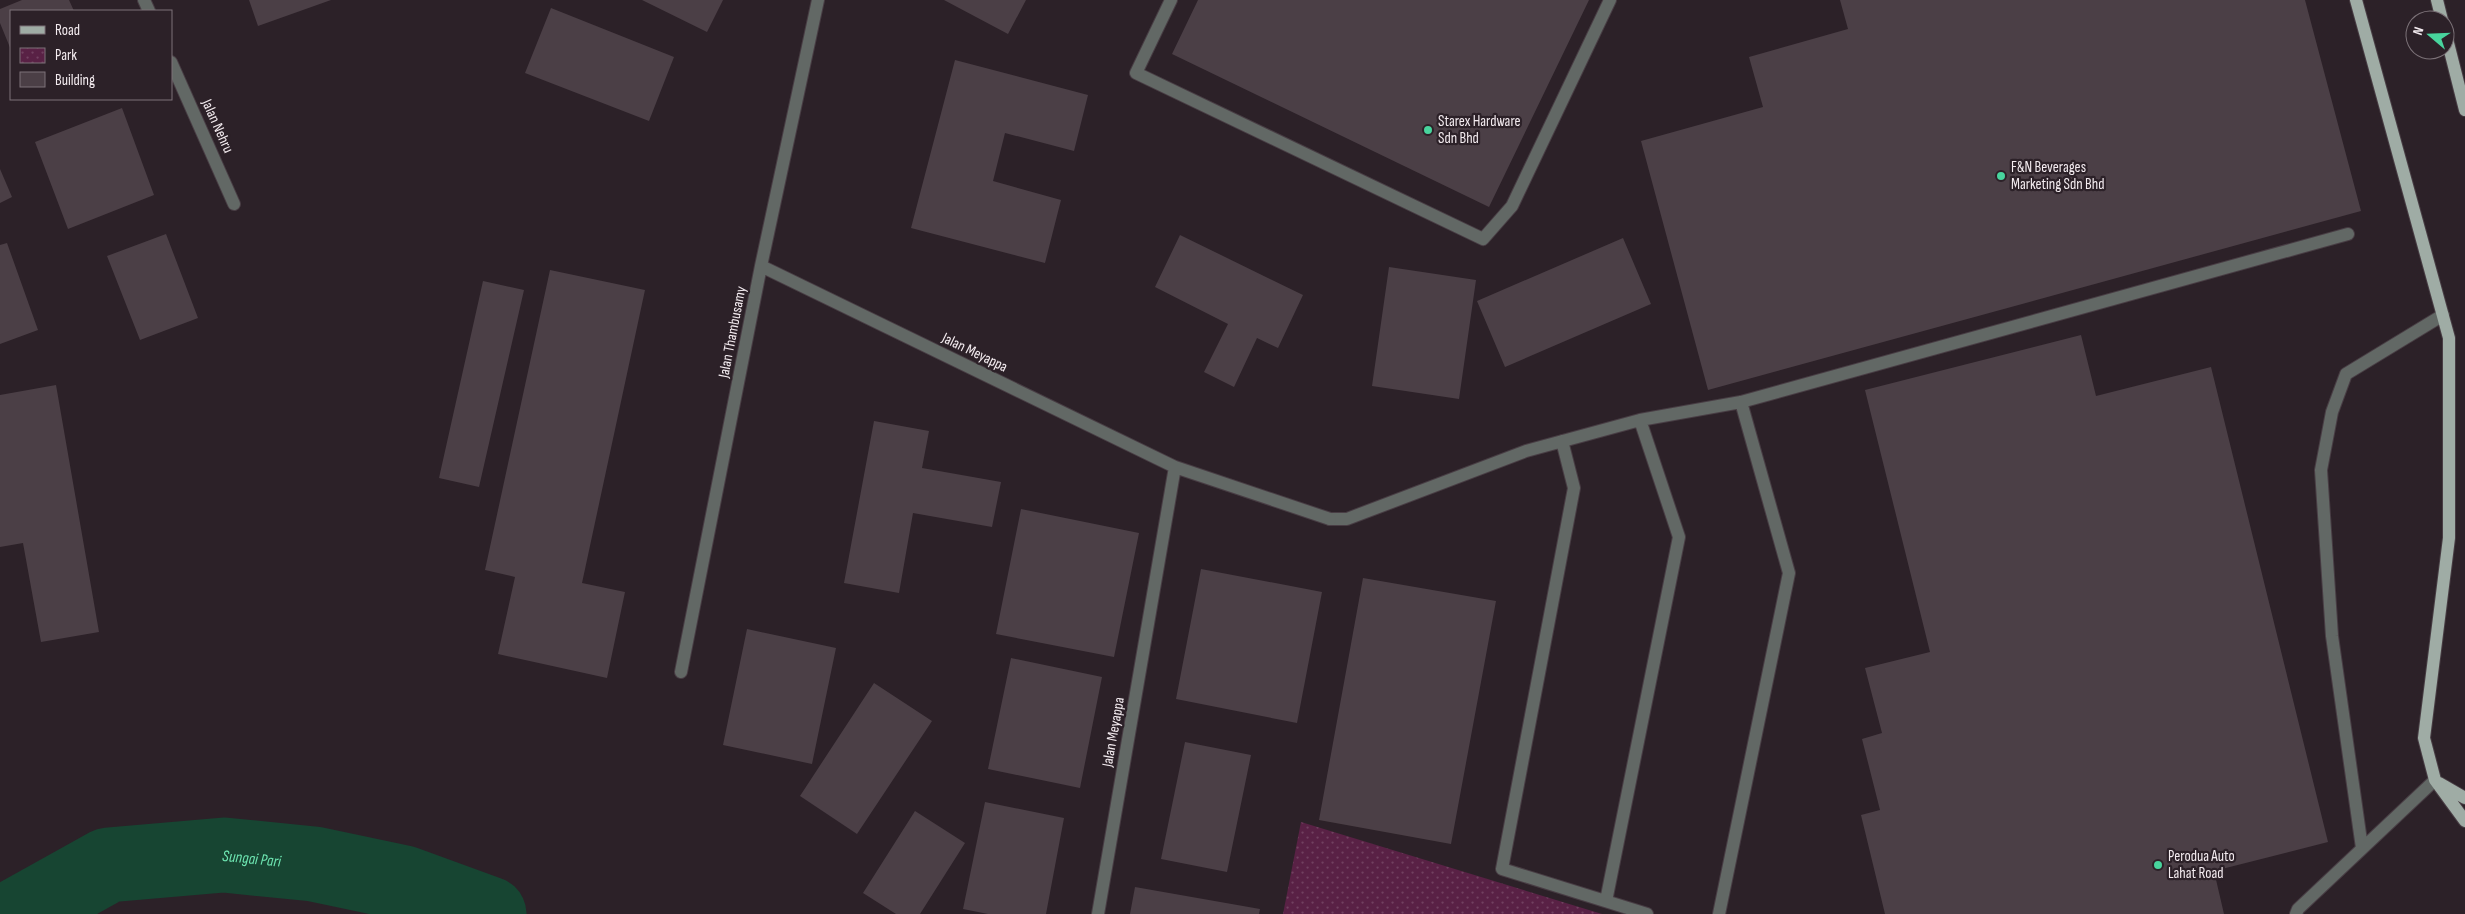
<svg xmlns="http://www.w3.org/2000/svg" width="2465" height="914" viewBox="0 0 2465 914" font-family="'Sofia Sans Condensed',sans-serif">
  <style>
    .park { fill: url(#park-dots) }
    .lines { fill: none; stroke-linecap: round; stroke-linejoin: round }
    .river { stroke: #174532; stroke-width: 75 }
    .building { fill: #4b3f46 }
    .service-casing { stroke: #483d44; stroke-width: 14 }
    .minor-casing { stroke: #483d44; stroke-width: 14 }
    .primary-casing { stroke: #483d44; stroke-width: 14 }
    .service { stroke: #626865; stroke-width: 12 }
    .minor { stroke: #626865; stroke-width: 12 }
    .primary { stroke: #9faca5; stroke-width: 12 }
    .poi-dot { fill: #48d49d; stroke: #2c2128; stroke-width: 2 }
    .labels { text-anchor: middle; stroke-width: 4.5; stroke-linejoin: round; paint-order: stroke }
    .poi-label { font-size: 15px; fill: #f4ecf0; stroke: #2c2128; text-anchor: start }
    .street-label { font-size: 15px; fill: #f4ecf0; stroke: #2c2128 }
    .water-label { font-size: 16px; font-style: italic; fill: #6ee6b2; stroke: #2c2128 }
  </style>
  <defs>
    <pattern id="park-dots" width="8" height="8" patternUnits="userSpaceOnUse" patternTransform="scale(1.25)"><rect width="8" height="8" fill="#592145"/><path d="M2 2h.1M6 6h.1" fill="none" stroke="#714160" stroke-width="1.8" stroke-linecap="round"/></pattern>
  </defs>
  <rect width="100%" height="100%" fill="#2c2128"/>
  <path class="park" d="M1301 822 1602 914H1283Z"/>
  <g class="lines">
    <path class="river" id="s1" d="M20 914 108 865 224 855 314 864 404 883 489 914"/>
  </g>
  <path class="building" d="M22 0H69L74 11H11V50L0 23V9Z
    M249 0H331L258 26Z
    M642 0H723L707 32Z
    M944 0H1026L1008 34Z
    M1198 0H1589L1489 207 1172 54Z
    M1840 0H2305L2361 211 1708 390 1641 141 1763 107 1749 57 1848 29Z
    M551 8 674 57 649 121 525 73Z
    M955 60 1088 95 1074 151 1005 133 993 181 1061 200 1045 263 911 228Z
    M122 108 154 195 68 229 35 142Z
    M0 169 12 197 0 203Z
    M166 234 198 318 140 340 107 256Z
    M1180 235 1303 295 1278 348 1257 338 1234 387 1204 372 1228 324 1155 287Z
    M1623 238 1651 304 1505 367 1477 301Z
    M7 243 38 330 0 344V245Z
    M1389 267 1476 280 1459 399 1372 386Z
    M550 270 645 290 582 583 625 592 607 678 498 654 515 577 485 570Z
    M483 281 524 290 479 487 439 478Z
    M2081 335 2096 396 2211 367 2328 842 2214 871 2224 914H1885L1861 815 1880 810 1862 739 1882 733 1865 668 1930 652 1865 390Z
    M56 385 99 632 41 642 23 543 0 547V395Z
    M874 421 929 431 922 468 1001 482 992 527 913 513 899 593 844 583Z
    M1021 509 1139 533 1114 657 996 634Z
    M1201 569 1322 592 1297 723 1176 699Z
    M1363 578 1496 601 1451 844 1319 820Z
    M747 629 836 648 812 764 723 745Z
    M1011 658 1102 677 1080 788 988 769Z
    M874 683 932 721 857 834 800 796Z
    M1185 742 1251 755 1227 872 1161 859Z
    M985 802 1064 818 1046 914H988L963 909Z
    M915 811 965 843 920 914H896L863 893Z
    M1135 887 1260 909 1259 914H1130Z"/>
  <g class="lines">
    <defs>
      <path id="service" d="M1171 0 1136 73 1483 239 1512 206 1610 0
        M1562 441 1574 488 1502 869 1647 914
        M1330 519H1347L1526 451 1640 420 1741 402 2348 234
        M2362 848 2332 636 2321 470 2332 412 2346 374 2443 315
        M1606 901 1679 537 1640 420
        M1719 914 1789 573 1741 402
        M2296 914 2298 909 2435 780"/>
      <path id="minor" d="M144 0 149 11
        M171 62 234 204
        M761 266 1175 467 1330 519
        M681 672 761 266 818 0
        M1098 914 1175 467"/>
      <path id="primary" d="M2356 0 2449 338V538L2424 738 2435 780 2465 821
        M2437 0 2442 20
        M2445 31 2465 110
        M2439 783 2465 798"/>
    </defs>
    <use href="#service" class="service-casing"/>
    <use href="#minor" class="minor-casing"/>
    <use href="#primary" class="primary-casing"/>
    <use href="#service" class="service"/>
    <use href="#minor" class="minor"/>
    <use href="#primary" class="primary"/>
  </g>
  <g class="poi-dot">
    <circle cx="1428" cy="130" r="5"/>
    <circle cx="2001" cy="176" r="5"/>
    <circle cx="2158" cy="865" r="5"/>
  </g>
  <g class="labels">
    <g class="poi-label">
      <text x="1438" y="126">Starex Hardware<tspan x="1438" dy="17">Sdn Bhd</tspan></text>
      <text x="2011" y="172">F&amp;N Beverages<tspan x="2011" dy="17">Marketing Sdn Bhd</tspan></text>
      <text x="2168" y="861">Perodua Auto<tspan x="2168" dy="17">Lahat Road</tspan></text>
    </g>
    <g class="street-label">
      <text transform="translate(218 126) rotate(66)" y="5">Jalan Nehru</text>
      <text transform="translate(732 332) rotate(-79)" y="5">Jalan Thambusamy</text>
      <text transform="translate(975 352) rotate(26)" y="5">Jalan Meyappa</text>
      <text transform="translate(1113 732) rotate(-80)" y="5">Jalan Meyappa</text>
    </g>
    <g class="water-label">
      <text dy="6" stroke="none"><textPath href="#s1" startOffset="245">Sungai Pari</textPath></text>
    </g>
  </g>
  <rect x="10" y="10" width="162" height="90" fill="#2c2128" stroke="#7c7278"/>
  <rect x="20" y="26" width="25" height="8" fill="#9faca5" stroke="#7c7278"/>
  <text x="55" y="35" font-size="15" fill="#f4ecf0">Road</text>
  <rect x="20" y="48" width="25" height="15" fill="url(#park-dots)" stroke="#7c7278"/>
  <text x="55" y="60" font-size="15" fill="#f4ecf0">Park</text>
  <rect x="20" y="72" width="25" height="15" fill="#4b3f46" stroke="#7c7278"/>
  <text x="55" y="85" font-size="15" fill="#f4ecf0">Building</text>
  <g transform="translate(2430 35) rotate(289)"><circle r="24" fill="#2c2128" stroke="#7c7278"/>
  <path d="M0-4L9 19L0 12L-9 19Z" fill="#48d49d"/>
  <text y="-8" font-size="14" font-weight="bold" text-anchor="middle" fill="#f4ecf0">N</text>
  </g>
</svg>
